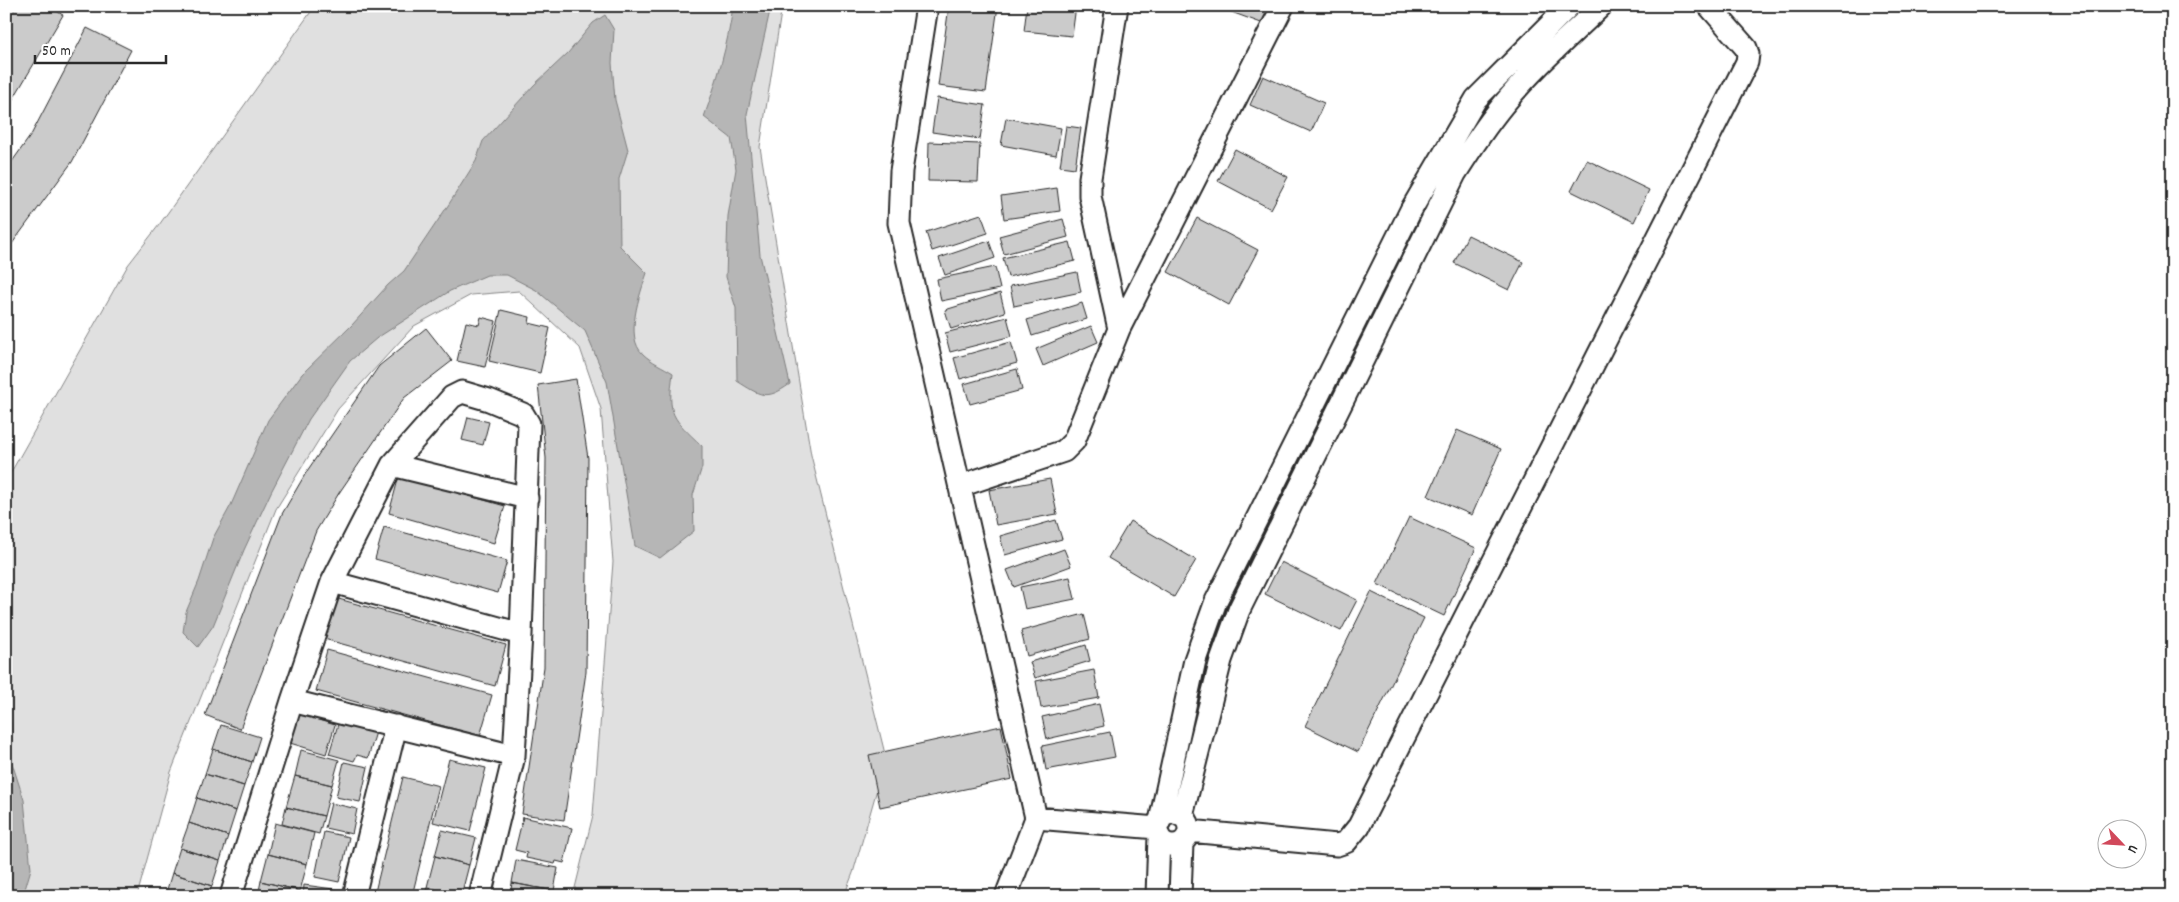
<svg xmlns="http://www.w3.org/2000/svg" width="2179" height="902" viewBox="0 0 2179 902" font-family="Dekko,sans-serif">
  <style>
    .green { fill: #e0e0e0; stroke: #868686 }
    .water { fill: #b6b6b6; stroke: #7e7e7e }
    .building { fill: #cbcbcb; stroke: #2b2b2b }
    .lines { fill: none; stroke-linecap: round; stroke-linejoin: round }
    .minor-casing { stroke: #2b2b2b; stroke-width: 25 }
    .minor { stroke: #fff; stroke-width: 21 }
  </style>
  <rect width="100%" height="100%" fill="#fff"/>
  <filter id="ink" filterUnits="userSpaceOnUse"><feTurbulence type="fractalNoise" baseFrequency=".02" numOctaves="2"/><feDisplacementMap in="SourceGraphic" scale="10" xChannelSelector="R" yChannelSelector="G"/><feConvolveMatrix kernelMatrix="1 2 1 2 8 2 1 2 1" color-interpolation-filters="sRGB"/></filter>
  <g filter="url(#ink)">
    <path class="green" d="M315 6H782L760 147 811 455 886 758 853 873 844 896H573L593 815 613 562 601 409 580 348 519 291 471 295 414 326 338 409 276 509 171 772 137 896H6V481L128 265 159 225Z"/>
    <path class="water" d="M733 6H771L747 114 760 255 790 384C766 401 761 396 737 381L736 308 726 277 728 216 736 169 731 138 704 117C717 81 728 45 733 6Z
      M605 15 614 30 612 63 615 100 628 150 619 179 620 246 647 273C640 294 624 337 643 354 651 362 664 367 673 373 667 416 672 417 702 446V467L693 495 694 531 660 558 635 546 607 382 585 331 536 290 507 275H487L450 291 377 338 350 361 309 419 271 492 244 550 213 626 198 647 183 632 186 612 199 581 213 538 231 505 268 420 302 374 352 325 388 285 404 271 449 204 476 161 483 141 534 85 568 53 593 23Z
      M6 702 11 724 12 763 24 800 31 869 23 896H6Z"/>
    <path class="building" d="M16 6H48L63 15 6 111V23Z
      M949 6H998L986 92 938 86Z
      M1027 6H1076L1072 36 1024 31Z
      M1215 6H1280L1272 27Z
      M87 28 131 50 72 162 6 252V170L31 135Z
      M1263 76 1324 103 1311 132 1250 105Z
      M937 98 985 105 980 139 932 132Z
      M1006 118 1061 128 1056 155 1001 145Z
      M1066 126 1081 128 1075 168 1060 166Z
      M929 142 980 144 978 182 928 181Z
      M1235 149 1288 177 1271 209 1218 181Z
      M1587 160 1649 190 1634 222 1571 191Z
      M1057 188 1060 211 1004 219 1001 196Z
      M981 214 988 233 932 251 926 232Z
      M1197 218 1258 250 1229 305 1168 272Z
      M1063 219 1068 237 1004 254 999 236Z
      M1468 235 1523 262 1509 290 1454 263Z
      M989 241 995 258 945 275 939 258Z
      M1070 242 1075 261 1008 277 1003 258Z
      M995 267 1000 289 941 301 937 279Z
      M1077 272 1081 292 1014 306 1010 286Z
      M1000 293 1005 312 951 329 945 310Z
      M1082 303 1087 319 1032 336 1027 320Z
      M501 310 530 317 529 323 550 328 540 373 489 361Z
      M481 317 496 321 485 367 457 361 466 322 479 325Z
      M1007 317 1012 336 950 352 945 333Z
      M1091 326 1098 342 1043 366 1036 349Z
      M426 328 452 361 404 398 339 493 316 531 240 729 205 715 282 514 307 471 379 366Z
      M1011 342 1017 363 960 379 954 358Z
      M1017 369 1022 390 970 404 964 384Z
      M576 379 588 458 586 672 564 820 522 814 544 667 546 458 538 385Z
      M468 417 489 422 483 445 462 440Z
      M1457 430 1501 449 1472 515 1428 496Z
      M399 476 505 506 494 543 389 513Z
      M1050 479 1057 514 996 525 989 490Z
      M1409 517 1476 548 1444 616 1377 584Z
      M1056 520 1062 539 1005 555 1000 536Z
      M1130 521 1196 560 1174 597 1108 558Z
      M384 527 507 561 498 593 375 559Z
      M1064 549 1071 566 1014 587 1007 570Z
      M1281 562 1357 600 1341 631 1265 594Z
      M1070 577 1075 599 1025 609 1020 587Z
      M1371 592 1424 618 1358 752 1305 726Z
      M335 598 506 645 495 686 324 639Z
      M1084 614 1090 639 1027 656 1021 631Z
      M1086 645 1090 661 1035 678 1030 662Z
      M327 650 492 695 480 736 316 691Z
      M1094 670 1099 698 1041 708 1036 681Z
      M1099 704 1104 726 1047 739 1042 717Z
      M299 714 335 725 326 754 290 743Z
      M339 721 376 732 368 758 357 755 354 761 329 754Z
      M221 725 260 737 252 762 213 749Z
      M1001 726 1012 779 880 807 869 755Z
      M1110 732 1115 757 1046 770 1042 746Z
      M213 749 252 762 244 786 205 774Z
      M301 750 339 760 332 785 295 776Z
      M449 759 486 768 470 831 433 822Z
      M344 762 368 767 360 802 336 797Z
      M205 774 244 786 236 811 197 798Z
      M295 776 332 785 324 816 286 807Z
      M403 777 439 786 412 896H374Z
      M197 798 236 811 228 836 189 823Z
      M331 803 357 809 352 834 325 828Z
      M286 807 324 816 319 834 282 824Z
      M523 817 572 828 564 863 556 861 555 864 526 858 527 853 515 850Z
      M189 823 228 836 220 861 180 848Z
      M275 823 314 833 307 864 268 854Z
      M442 830 476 838 469 865 435 856Z
      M324 832 349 837 339 882 315 877Z
      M180 848 220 861 212 886 172 873Z
      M268 854 307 864 300 891 261 881Z
      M435 856 469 865 461 896 427 887Z
      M516 860 558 868 554 891 512 883Z
      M172 873 212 886 208 896H165Z
      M261 881 300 891 299 896H258Z
      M512 883 554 891 553 896H510Z
      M304 885 341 890 340 896H303Z
      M427 887 459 896H425Z"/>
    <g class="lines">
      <defs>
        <path id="minor" d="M927 6 901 171 899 223 1036 818 1006 896
          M1117 6 1090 178V196L1119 329
          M392 465 527 498
          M960 486 1064 451 1074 441 1119 329 1283 6
          M332 582 521 634
          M292 701 514 756
          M1157 829a16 16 0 1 1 32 0a16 16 0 1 1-32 0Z
          M1182 816 1221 660 1239 610 1455 174C1470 150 1485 127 1503 105 1532 69 1568 38 1601 6
          M1036 818 1157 828
          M1160 821 1195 660 1216 601 1411 210 1476 99 1569 6
          M1189 831 1337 845 1346 842 1359 826 1747 62 1748 54 1746 48 1709 6
          M231 896 292 701 332 582 392 465 452 397 462 392 489 400 523 414 529 424 521 634 514 756 480 896
          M354 896 396 726
          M1157 896 1159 836
          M1180 896 1182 843"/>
      </defs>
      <use href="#minor" class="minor-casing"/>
      <use href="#minor" class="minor"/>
    </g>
  </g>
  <rect width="2179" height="902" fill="none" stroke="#fff" stroke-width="25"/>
  <rect x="12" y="12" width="2154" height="877" fill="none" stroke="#2b2b2b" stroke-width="2" filter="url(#ink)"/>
  <g transform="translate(2122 844) rotate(115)"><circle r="24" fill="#ffffff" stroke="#aaaaaa"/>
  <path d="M0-4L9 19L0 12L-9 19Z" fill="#d1495b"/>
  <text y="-8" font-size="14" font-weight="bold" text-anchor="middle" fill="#2b2b2b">U</text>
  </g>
  <path d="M35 55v8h131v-8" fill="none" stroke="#2b2b2b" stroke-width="2.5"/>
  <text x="42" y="55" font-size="15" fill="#2b2b2b" stroke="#ffffff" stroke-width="4" paint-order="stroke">50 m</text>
</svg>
